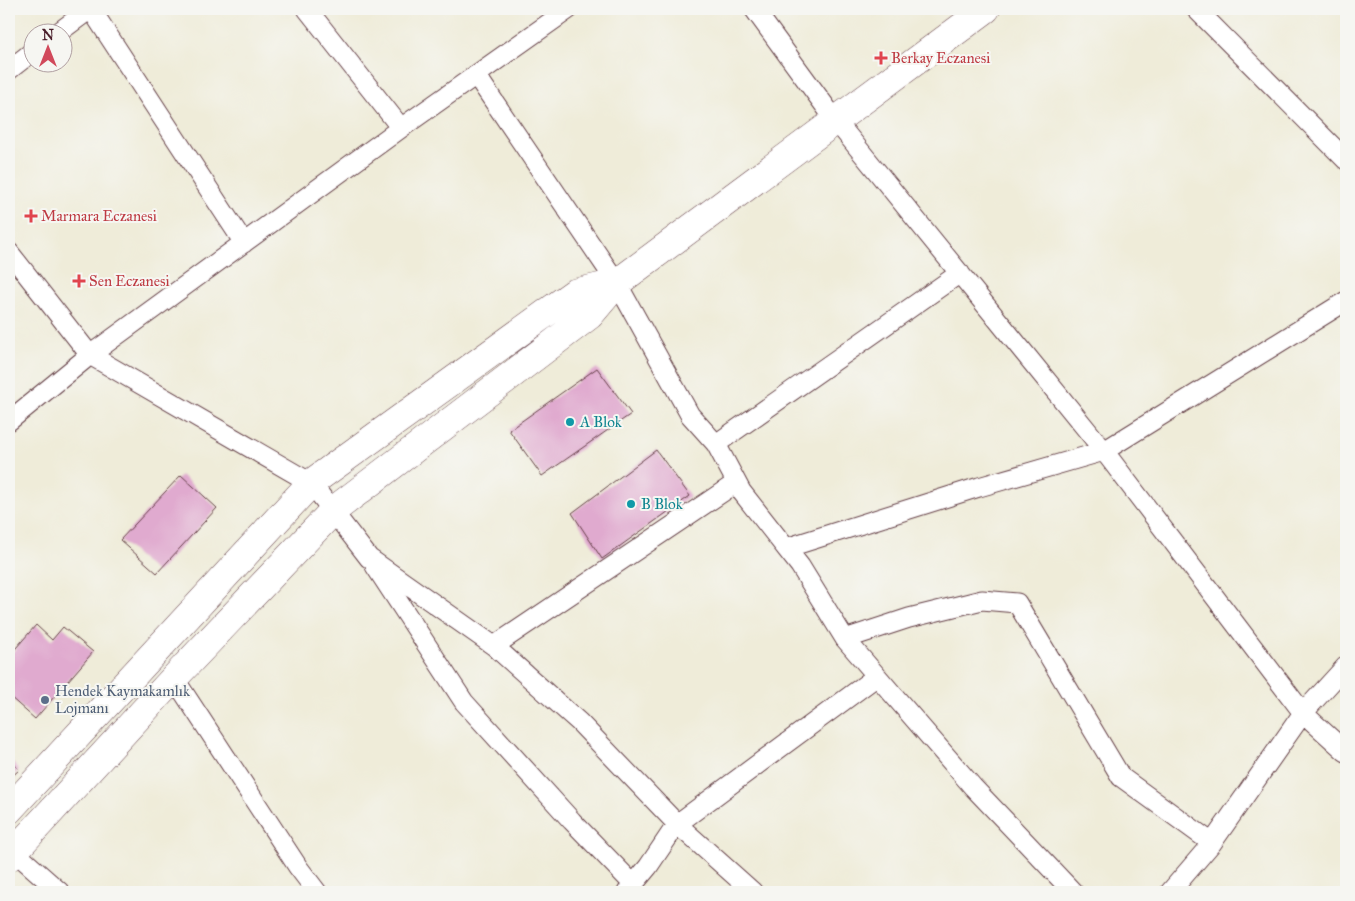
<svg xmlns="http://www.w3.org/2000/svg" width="1355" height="901" viewBox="0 0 1355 901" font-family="'IM FELL Great Primer',serif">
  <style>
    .building { fill: #e0aacf }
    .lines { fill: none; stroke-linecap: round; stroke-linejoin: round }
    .minor-casing { stroke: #633e45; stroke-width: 21 }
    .secondary-casing { stroke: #633e45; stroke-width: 29 }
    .minor { stroke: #fff; stroke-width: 19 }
    .secondary { stroke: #fff; stroke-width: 28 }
    .health-dot { fill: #e0444e; stroke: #f6f6f2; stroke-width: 2 }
    .culture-dot { fill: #0f9aa8; stroke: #f6f6f2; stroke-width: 2 }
    .service-dot { fill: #5c6f8a; stroke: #f6f6f2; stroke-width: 2 }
    .labels { text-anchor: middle; stroke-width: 4; stroke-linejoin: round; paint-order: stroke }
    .health-label { font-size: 15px; fill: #be3a42; stroke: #f6f6f2; text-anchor: start }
    .culture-label { font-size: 15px; fill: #0d838f; stroke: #f6f6f2; text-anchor: start }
    .service-label { font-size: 15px; fill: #4e5e75; stroke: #f6f6f2; text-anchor: start }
  </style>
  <rect width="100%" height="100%" fill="#f6f6f2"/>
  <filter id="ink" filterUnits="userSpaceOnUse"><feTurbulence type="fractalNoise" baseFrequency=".02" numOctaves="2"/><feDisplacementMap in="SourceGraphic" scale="10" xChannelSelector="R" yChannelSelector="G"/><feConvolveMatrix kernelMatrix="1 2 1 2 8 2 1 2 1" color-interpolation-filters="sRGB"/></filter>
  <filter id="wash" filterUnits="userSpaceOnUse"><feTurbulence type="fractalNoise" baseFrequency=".0096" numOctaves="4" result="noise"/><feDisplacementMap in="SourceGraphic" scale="20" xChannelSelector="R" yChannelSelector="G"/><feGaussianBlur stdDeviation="1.12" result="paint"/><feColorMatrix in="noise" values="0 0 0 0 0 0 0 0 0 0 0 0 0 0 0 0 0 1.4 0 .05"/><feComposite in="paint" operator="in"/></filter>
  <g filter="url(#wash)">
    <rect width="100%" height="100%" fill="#efecd9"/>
    <g id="blocks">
      <path class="building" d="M597 368 631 414 542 476 509 430Z
        M656 450 690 496 602 559 572 513Z
        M181 475 217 508 157 573 120 540Z
        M36 625 52 640 63 627 93 652 35 719 9 696V656Z
        M9 758 19 770 9 779Z"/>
    </g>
  </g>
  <g filter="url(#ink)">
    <use href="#blocks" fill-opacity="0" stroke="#633e45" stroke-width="1"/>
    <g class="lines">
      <defs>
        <path id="minor" d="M91 9 244 243
          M307 9 401 128
          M754 9 836 121 1104 451 1303 713 1346 666
          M1196 9 1346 160
          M59 32 90 9
          M9 70 32 52
          M476 75 617 283 690 415 716 444 741 491 800 566 845 639 973 787 1073 892
          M9 252 90 355 311 483 369 558 494 646 579 722 677 824 753 892
          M9 421 90 355 401 128 569 9
          M716 444 960 273
          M786 548 979 487 1104 451 1346 301
          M375 566 464 702 572 821 633 884
          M845 639 909 618 982 600 1017 603 1121 777 1212 843
          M494 646 736 483
          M174 678 298 867 317 892
          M9 847 60 892
          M627 892 648 867 677 824 877 676
          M1170 892 1212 843 1303 713 1346 752"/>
        <path id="secondary" d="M9 810 311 483 574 293 617 283
          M9 857 174 678 334 510 590 315 617 283 986 9"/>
      </defs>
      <use href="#minor" class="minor-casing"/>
      <use href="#secondary" class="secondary-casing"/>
      <use href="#minor" class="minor"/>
      <use href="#secondary" class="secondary"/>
    </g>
  </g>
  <g class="health-dot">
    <path d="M878.5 50.5h5v5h5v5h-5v5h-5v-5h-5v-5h5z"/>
    <path d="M28.5 208.5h5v5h5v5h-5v5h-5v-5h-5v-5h5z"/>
    <path d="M76.5 273.5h5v5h5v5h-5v5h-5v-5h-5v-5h5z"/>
  </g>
  <g class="culture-dot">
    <circle cx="570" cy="422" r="5"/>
    <circle cx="631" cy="504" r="5"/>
  </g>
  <circle class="service-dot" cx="45" cy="700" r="5"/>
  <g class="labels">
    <g class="health-label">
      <text x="891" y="63">Berkay Eczanesi</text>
      <text x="41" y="221">Marmara Eczanesi</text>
      <text x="89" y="286">Sen Eczanesi</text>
    </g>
    <g class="culture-label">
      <text x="580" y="427">A Blok</text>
      <text x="641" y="509">B Blok</text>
    </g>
    <g class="service-label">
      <text x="55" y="696">Hendek Kaymakamlık<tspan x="55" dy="17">Lojmanı</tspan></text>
    </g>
  </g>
  <rect width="1355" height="901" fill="none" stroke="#f6f6f2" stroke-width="30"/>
  <g transform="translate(48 48)"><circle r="24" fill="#f6f6f2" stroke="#b1a0a2"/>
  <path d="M0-4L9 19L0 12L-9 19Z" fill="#d1495b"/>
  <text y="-8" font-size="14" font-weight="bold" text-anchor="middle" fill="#4a1f2b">N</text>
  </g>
</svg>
